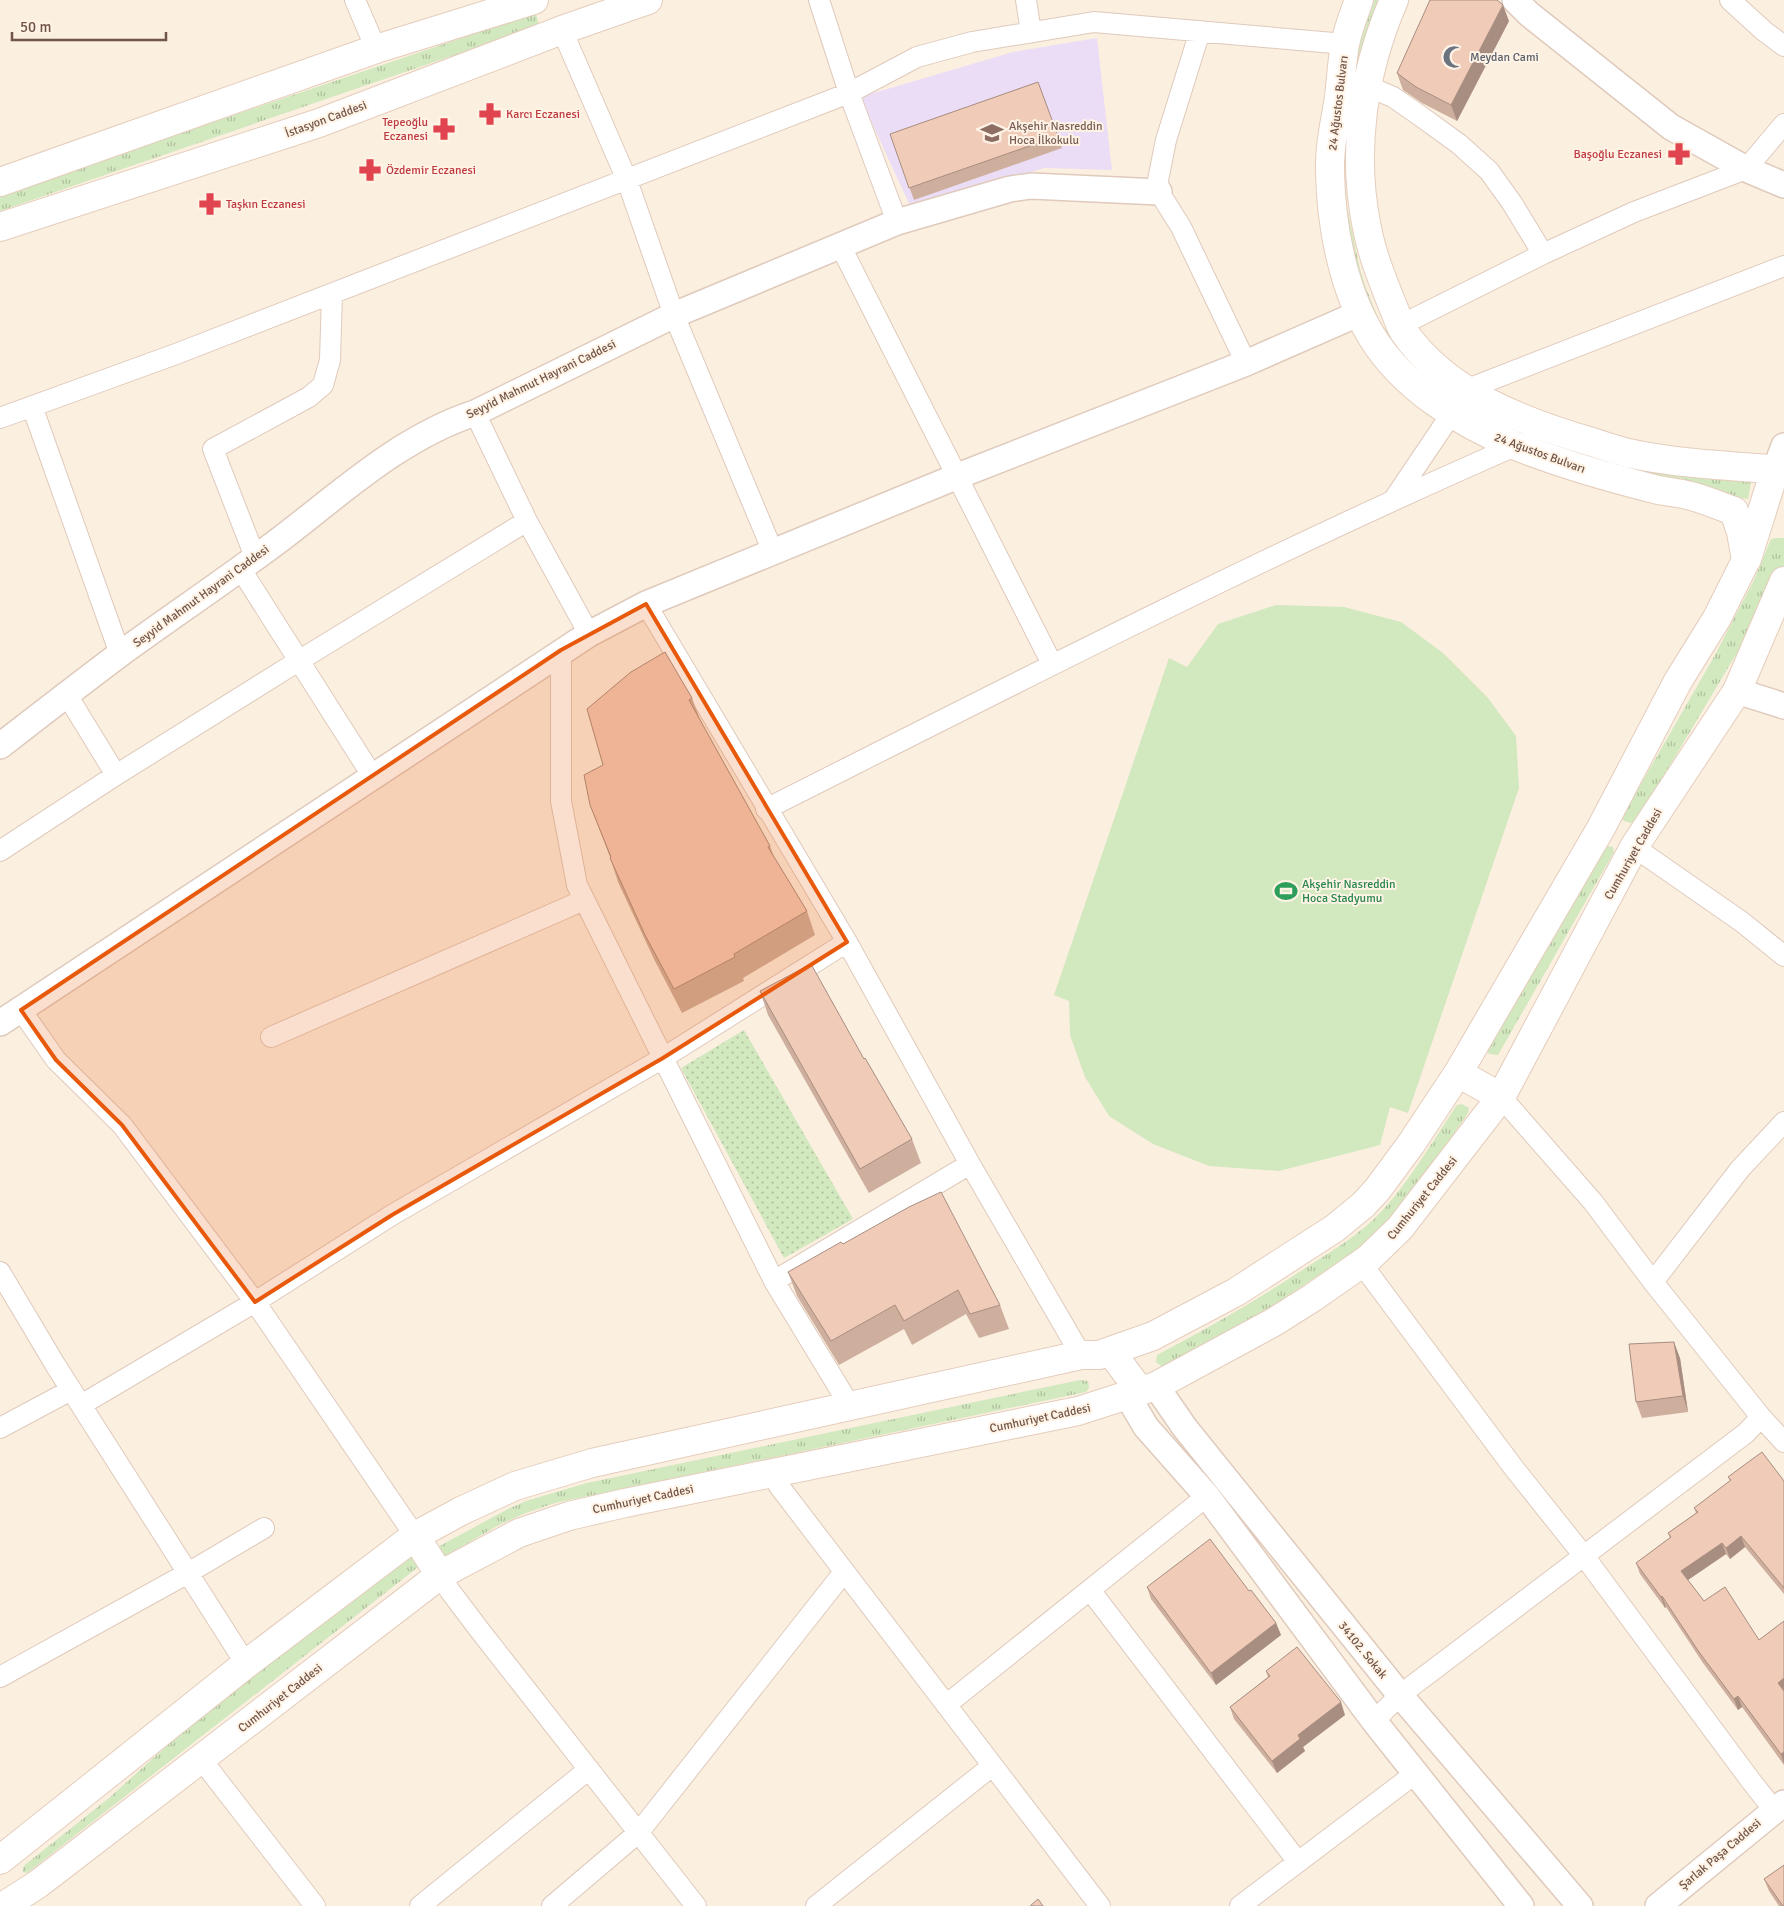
<svg xmlns="http://www.w3.org/2000/svg" width="1784" height="1906" viewBox="0 0 1784 1906" font-family="Signika,sans-serif">
  <style>
    .education { fill: #ecddf7 }
    .grass { fill: url(#grass-tufts) }
    .park { fill: url(#park-dots) }
    .garden { fill: #d2e8bf }
    .lines { fill: none; stroke-linecap: round; stroke-linejoin: round }
    .minor-casing { stroke: #dfcabc; stroke-width: 22 }
    .tertiary-casing { stroke: #dfcabc; stroke-width: 28 }
    .secondary-casing { stroke: #e5cdbc; stroke-width: 30 }
    .minor { stroke: #fff; stroke-width: 20 }
    .tertiary { stroke: #fff; stroke-width: 25 }
    .secondary { stroke: #fff; stroke-width: 28 }
    .wall { fill: #ceaf9e }
    .shaded-wall { fill: #a88e81 }
    .building { fill: #f0cbb8; stroke: #a88e81 }
    .marked { fill: #e8590c; fill-opacity: 0.2; stroke: #e8590c; stroke-width: 4; stroke-linejoin: round }
    .labels { text-anchor: middle; stroke-width: 4; stroke-linejoin: round; paint-order: stroke }
    .worship-label { font-size: 12px; fill: #5b616d; stroke: #fff3e5; text-anchor: start }
    .street-label { font-size: 12px; fill: #715448; stroke: #fff3e5 }
    .health-label { font-size: 12px; fill: #be3a42; stroke: #fff3e5; text-anchor: start }
    .education-label { font-size: 12px; fill: #785e54; stroke: #fff3e5; text-anchor: start }
    .leisure-label { font-size: 12px; fill: #27864d; stroke: #fff3e5; text-anchor: start }
  </style>
  <defs>
    <pattern id="grass-tufts" width="24" height="20" patternUnits="userSpaceOnUse" patternTransform="scale(1.25)"><rect width="24" height="20" fill="#d2e8bf"/><path d="M3 7l-1-3M5 7V3M7 7l1-3M15 17l-1-3M17 17v-4M19 17l1-3" fill="none" stroke="#afbf9d"/></pattern>
    <pattern id="park-dots" width="8" height="8" patternUnits="userSpaceOnUse" patternTransform="scale(1.25)"><rect width="8" height="8" fill="#d2e8bf"/><path d="M2 2h.1M6 6h.1" fill="none" stroke="#afbf9d" stroke-width="1.8" stroke-linecap="round"/></pattern>
  </defs>
  <rect width="100%" height="100%" fill="#fbefe0"/>
  <path class="education" d="M1097 38 1112 170 1044 168 912 210 860 97 1013 52Z"/>
  <path class="grass" d="M1369 0H1380L1366 40 1345 141 1343 164 1347 207 1360 269 1366 288 1379 320 1392 340 1405 355 1426 375 1465 405 1488 418 1544 441 1639 471 1752 476 1748 499 1684 487 1534 444 1426 385 1369 315 1338 194 1348 84Z
    M536 13 539 26 0 211V194Z
    M1776 538H1784V569L1741 646 1635 824 1624 821 1622 817 1715 655 1754 580 1771 539Z
    M1606 846 1613 847 1614 852 1498 1055 1490 1054 1487 1052 1486 1048Z
    M1462 1104 1469 1108 1468 1113 1413 1193 1372 1239 1280 1301 1234 1329 1165 1366H1161L1156 1362 1157 1355C1209 1328 1259 1299 1307 1267 1329 1253 1352 1239 1372 1221 1404 1191 1432 1142 1457 1105Z
    M1080 1380 1088 1381 1089 1388 1086 1392 555 1503 523 1514 497 1526 442 1558 436 1548 506 1510 526 1501 587 1483Z
    M410 1554 422 1564 27 1873 23 1872V1867L26 1864 109 1798 180 1734 403 1557Z"/>
  <path class="park" d="M744 1030 853 1219 784 1258 681 1068Z"/>
  <path class="garden" d="M1276 605 1344 607 1401 622 1443 653 1488 698 1516 736 1519 788 1408 1113 1390 1107 1380 1145 1279 1171 1209 1166 1153 1144 1109 1116 1085 1077 1070 1035 1069 1001 1054 995 1169 658 1187 667 1218 624Z"/>
  <g class="lines">
    <defs>
      <path id="minor" d="M355 0 376 49
        M819 0 849 93 897 222
        M1026 0 1031 32
        M1730 0 1764 31 1784 46
        M562 30 627 180 674 315 773 552
        M1200 31 1166 140 1158 180 1159 192 1181 227 1246 363
        M1367 86 1393 97 1419 115 1459 144 1489 171 1512 203 1543 254
        M840 245 1052 664
        M1401 325 1543 254 1634 212 1746 169 1784 124
        M1465 390 1784 266
        M32 406 120 654
        M475 413 527 521 589 634
        M0 418 176 354 849 93 917 57 972 42 1094 22 1345 44
        M1394 499 1452 413
        M255 557 213 449 309 397 323 385 330 360 332 294
        M240 568 373 777
        M646 604 847 942 970 1164 1081 1355
        M561 650V801L577 885 774 1281 850 1406
        M67 695 116 775
        M766 809C1014 684 1261 557 1515 446
        M1634 847 1742 922 1784 956
        M0 851 116 775 300 660 527 521
        M21 1010 56 1060 122 1125 255 1302 415 1536
        M271 1037 584 900
        M1501 1097 1593 1202 1653 1282 1761 1417 1784 1442
        M1361 1263 1513 1467 1584 1556 1751 1781 1774 1810
        M0 1272 56 1366 246 1664
        M774 1281 970 1164
        M1653 1282 1740 1169 1784 1122
        M81 1405 255 1302 392 1215 663 1058 847 942
        M0 1428 71 1390
        M772 1472 779 1486 1100 1906
        M440 1575 450 1591 481 1632 696 1906
        M1090 1590 1298 1862
        M0 1677 188 1573 264 1528
        M946 1705 1207 1496
        M1374 1721 1400 1695 1746 1433 1761 1417
        M201 1759 315 1906
        M420 1906 589 1769
        M552 1906 639 1832 844 1572
        M816 1906 992 1766
        M1240 1906 1416 1773"/>
      <path id="tertiary" d="M1515 0 1529 14 1671 127 1746 169 1784 185
        M1775 470 1784 446
        M1737 691 1784 706
        M0 746C40 715 80 684 120 654 171 617 223 582 274 544 337 497 398 438 475 413L674 315 897 222 1010 189 1031 186 1159 192
        M0 1023 589 634 646 604 958 476 1246 363 1360 313
        M1156 1386 1185 1428 1400 1695 1580 1906
        M1127 1395 1146 1427 1207 1496 1374 1721 1521 1906
        M1658 1906 1784 1803"/>
      <path id="secondary" d="M1394 0C1363 72 1351 151 1367 228 1372 254 1382 279 1392 304 1396 313 1399 324 1404 332 1446 393 1523 422 1592 442 1604 446 1616 450 1628 453 1677 464 1734 466 1784 470
        M0 182 376 49 534 0
        M0 227 319 123 562 30 648 0
        M1747 559 1775 470
        M1458 1073 1501 1097
        M1111 1352 1140 1391
        M415 1536 440 1575
        M0 1860 246 1664 415 1536 461 1511 515 1486 592 1463 1081 1355H1099L1153 1336 1236 1292 1335 1228 1363 1205 1377 1190 1411 1144 1458 1073 1601 828 1678 681 1717 618 1746 560 1741 532 1734 511C1720 506 1706 500 1691 496 1680 493 1669 492 1658 490 1610 478 1561 464 1516 446 1461 424 1403 387 1372 337 1343 290 1331 226 1330 172 1329 147 1335 122 1339 97 1341 79 1342 61 1345 44 1348 29 1354 14 1359 0
        M7 1904 38 1884 440 1575 519 1533 569 1516 625 1503 1078 1411 1156 1386 1274 1322 1312 1298 1368 1259 1400 1228 1501 1097 1634 847 1737 691 1784 581"/>
    </defs>
    <use href="#minor" class="minor-casing"/>
    <use href="#tertiary" class="tertiary-casing"/>
    <use href="#secondary" class="secondary-casing"/>
    <use href="#minor" class="minor"/>
    <use href="#tertiary" class="tertiary"/>
    <use href="#secondary" class="secondary"/>
  </g>
  <path class="wall" d="M1509 21 1457 121 1422 103 1403 90 1397 73Z
    M1038 82 1062 148 914 200 890 134Z
    M692 698 701 722 770 846 774 857 807 911 815 935 743 978 744 981 682 1013 654 959 618 882 610 857 590 805 603 765 587 709Z
    M760 991 864 1059 912 1139 921 1163 869 1193 768 1015Z
    M843 1244 1000 1305 1009 1329 979 1338 966 1314 912 1345 904 1329 839 1365 797 1296 788 1272Z
    M1680 1358 1688 1412 1642 1418 1636 1402Z
    M1728 1477 1784 1481V1594L1745 1547 1730 1559 1726 1554 1688 1580 1704 1601 1759 1640 1784 1621V1765L1742 1707 1738 1710 1703 1663 1666 1607 1665 1608 1640 1574 1636 1563 1670 1538 1668 1533 1696 1513 1694 1508 1730 1481Z
    M1147 1587 1249 1591 1276 1623 1281 1635 1216 1685 1151 1599Z
    M1266 1671 1345 1715 1303 1747 1305 1751 1277 1773 1234 1719 1230 1707 1268 1677Z
    M1764 1879 1784 1906H1779L1769 1891Z"/>
  <path class="shaded-wall" d="M1503 5 1509 21 1457 121 1451 105Z
    M1674 1342 1680 1358 1688 1412 1683 1396Z
    M1741 1536 1745 1547 1730 1559 1726 1548Z
    M1722 1543 1726 1554 1685 1582 1681 1571Z
    M1662 1596 1666 1607 1665 1608 1661 1597Z
    M1276 1623 1281 1635 1216 1685 1211 1673Z
    M1784 1678V1692L1778 1683Z
    M1738 1696 1742 1707 1738 1710 1734 1699Z
    M1341 1702 1345 1715 1303 1747 1305 1751 1277 1773 1272 1761 1298 1735Z
    M1784 1752V1764L1781 1754Z"/>
  <path class="building" d="M1430 0H1497L1503 5 1451 105 1416 87 1397 73Z
    M1038 82 1058 136 909 188 890 134Z
    M665 652 692 698 689 700 770 846 768 847 807 911 734 954 735 957 674 989 645 935 610 858 611 857 590 805 584 775 603 765 587 709 631 672Z
    M811 964 864 1059 865 1058 912 1139 860 1169 760 991Z
    M941 1192 1000 1305 970 1314 958 1290 904 1321 895 1305 831 1341 788 1272 841 1242 843 1244 909 1207Z
    M1674 1342 1683 1396 1636 1402 1629 1344Z
    M1762 1452 1784 1481V1588L1741 1536 1726 1548 1722 1543 1681 1571 1704 1601 1725 1587 1759 1640 1784 1621V1678L1778 1683 1784 1691V1752L1781 1754 1738 1696 1734 1699 1699 1652 1662 1596 1661 1597 1636 1563 1671 1537 1668 1533 1698 1512 1694 1508 1731 1480 1728 1477Z
    M1210 1539 1249 1591 1251 1590 1276 1623 1211 1673 1147 1587Z
    M1297 1647 1341 1702 1298 1735 1300 1739 1272 1761 1230 1707 1270 1676 1266 1671Z
    M1784 1865V1906H1783L1764 1879Z
    M1038 1899 1043 1906H1030Z"/>
  <path class="marked" d="M646 604 847 942 663 1058 392 1215 255 1302 122 1125 56 1060 21 1010 561 650Z"/>
  <defs>
    <symbol id="mosque-bare" viewBox="-9 -9 18 18"><path d="M3.5-4.9A6 6 0 1 0 3.5 4.9A5 5 0 1 1 3.5-4.9Z" fill="#6b7280" stroke="#fff3e5" stroke-width="2.5" paint-order="stroke"/></symbol>
    <symbol id="pharmacy-bare" viewBox="-9 -9 18 18"><path d="M-2-6h4v4h4v4h-4v4h-4v-4h-4v-4h4Z" fill="#e0444e" stroke="#fff3e5" stroke-width="2.5" paint-order="stroke"/></symbol>
    <symbol id="school-bare" viewBox="-9 -9 18 18"><path d="M0-5L7-2L0 1L-7-2ZM-4 1L0 2.5L4 1V4Q0 6-4 4Z" fill="#8d6e63" stroke="#fff3e5" stroke-width="2.5" paint-order="stroke"/></symbol>
    <symbol id="stadium-bare" viewBox="-9 -9 18 18"><path d="M0-5a6.5 5 0 1 0 0 10a6.5 5 0 1 0 0-10ZM-3.5-1.8h7v3.6h-7Z" fill="#2e9e5b" stroke="#fff3e5" stroke-width="2.5" paint-order="stroke"/></symbol>
  </defs>
  <g fill-rule="evenodd">
    <use href="#mosque-bare" x="1438" y="41" width="32" height="32"/>
    <use href="#pharmacy-bare" x="474" y="98" width="32" height="32"/>
    <use href="#pharmacy-bare" x="428" y="113" width="32" height="32"/>
    <use href="#school-bare" x="976" y="117" width="32" height="32"/>
    <use href="#pharmacy-bare" x="1663" y="138" width="32" height="32"/>
    <use href="#pharmacy-bare" x="354" y="154" width="32" height="32"/>
    <use href="#pharmacy-bare" x="194" y="188" width="32" height="32"/>
    <use href="#stadium-bare" x="1270" y="875" width="32" height="32"/>
  </g>
  <g class="labels">
    <g class="worship-label">
      <text x="1470" y="61">Meydan Cami</text>
    </g>
    <g class="street-label">
      <text transform="translate(1338 103) rotate(-83)" y="4">24 Ağustos Bulvarı</text>
      <text transform="translate(326 119) rotate(-20)" y="4">İstasyon Caddesi</text>
      <text transform="translate(541 379) rotate(-26)" y="4">Seyyid Mahmut Hayrani Caddesi</text>
      <text transform="translate(1540 453) rotate(20)" y="4">24 Ağustos Bulvarı</text>
      <text transform="translate(201 596) rotate(-36)" y="4">Seyyid Mahmut Hayrani Caddesi</text>
      <text transform="translate(1633 854) rotate(-60)" y="4">Cumhuriyet Caddesi</text>
      <text transform="translate(1422 1198) rotate(-51)" y="4">Cumhuriyet Caddesi</text>
      <text transform="translate(1040 1418) rotate(-12)" y="4">Cumhuriyet Caddesi</text>
      <text transform="translate(643 1499) rotate(-12)" y="4">Cumhuriyet Caddesi</text>
      <text transform="translate(1363 1650) rotate(51)" y="4">34102. Sokak</text>
      <text transform="translate(280 1698) rotate(-38)" y="4">Cumhuriyet Caddesi</text>
      <text transform="translate(1720 1854) rotate(-40)" y="4">Şarlak Paşa Caddesi</text>
    </g>
    <g class="health-label">
      <text x="506" y="118">Karcı Eczanesi</text>
      <text x="428" y="126" text-anchor="end">Tepeoğlu<tspan x="428" dy="14">Eczanesi</tspan></text>
      <text x="1662" y="158" text-anchor="end">Başoğlu Eczanesi</text>
      <text x="386" y="174">Özdemir Eczanesi</text>
      <text x="226" y="208">Taşkın Eczanesi</text>
    </g>
    <g class="education-label">
      <text x="1009" y="130">Akşehir Nasreddin<tspan x="1009" dy="14">Hoca İlkokulu</tspan></text>
    </g>
    <g class="leisure-label">
      <text x="1302" y="888">Akşehir Nasreddin<tspan x="1302" dy="14">Hoca Stadyumu</tspan></text>
    </g>
  </g>
  <path d="M12 32v8h154v-8" fill="none" stroke="#715448" stroke-width="2.5"/>
  <text x="20" y="32" font-size="15" fill="#715448" stroke="#fff3e5" stroke-width="4" paint-order="stroke">50 m</text>
</svg>
